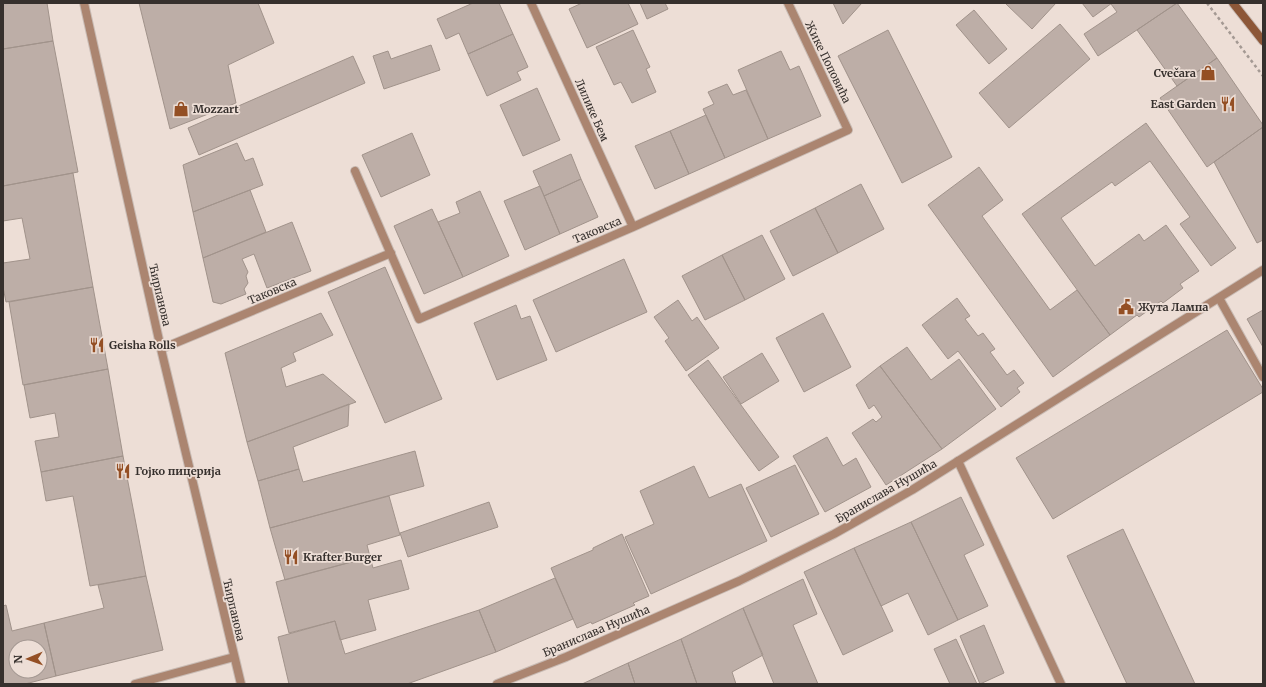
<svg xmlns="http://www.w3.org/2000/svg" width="1266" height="687" viewBox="0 0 1266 687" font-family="Merriweather,serif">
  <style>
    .building { fill: #bdaea7; stroke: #a1938b; fill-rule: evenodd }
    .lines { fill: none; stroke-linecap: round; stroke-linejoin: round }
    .service-casing { stroke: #c8bbb4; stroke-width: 10 }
    .minor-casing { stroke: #c8bbb4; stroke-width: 10 }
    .secondary-casing { stroke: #c8bbb4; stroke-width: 10 }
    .path { stroke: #a49993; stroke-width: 2.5; stroke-dasharray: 3 3; stroke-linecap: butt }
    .service { stroke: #ab8570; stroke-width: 8 }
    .minor { stroke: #ab8570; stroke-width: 8 }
    .secondary { stroke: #8d5738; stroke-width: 8 }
    .labels { text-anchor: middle; stroke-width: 3.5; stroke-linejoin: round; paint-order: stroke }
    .street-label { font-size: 11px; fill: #36302d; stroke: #edded6 }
    .poi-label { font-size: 11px; font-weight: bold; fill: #36302d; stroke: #edded6; text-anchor: start }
  </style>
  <rect width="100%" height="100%" fill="#edded6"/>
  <path class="building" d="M3 3H47L53 41 3 49Z
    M139 3H258L274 43 228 65 236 103 170 129Z
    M473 3H499L513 34 468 54 459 33 446 39 437 19Z
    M582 3H628L638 24 587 48 569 9Z
    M640 3H665L668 9 647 19Z
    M833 3H862L843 24Z
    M1007 3H1056L1032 29 1006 4Z
    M1082 3H1112L1093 17Z
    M1112 3H1177L1098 56 1084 34 1117 12 1111 4Z
    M1177 3 1217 58 1177 86 1137 30Z
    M974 10 1007 49 989 64 956 25Z
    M1060 24 1090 59 1009 128 979 93Z
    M633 30 650 67 646 69 656 92 632 103 621 82 614 85 596 47Z
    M888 30 952 157 902 183 838 56Z
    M513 34 528 67 517 72 521 80 487 96 468 54Z
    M53 41 78 172 3 186V49Z
    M431 45 440 70 384 89 373 56 388 51 391 59Z
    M781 51 790 70 799 66 821 116 768 139 738 70Z
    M353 56 365 83 199 155 188 128Z
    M1217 58 1263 125V127L1207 167 1160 98Z
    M727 84 733 95 746 90 768 139 725 158 703 109 714 104 708 92Z
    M537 88 560 140 523 156 500 105Z
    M706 115 725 158 689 174 670 131Z
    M1146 123 1236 248 1211 266 1180 224 1190 217 1150 161 1115 186 1112 182 1061 218 1095 266 1139 234 1144 241 1166 225 1199 271 1180 284 1183 288 1163 303 1161 301 1139 317 1137 315 1110 335 1022 214Z
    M1263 127V240L1257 243 1214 162Z
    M670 131 689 174 655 189 635 146Z
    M412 133 430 175 381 197 362 155Z
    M237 143 245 161 253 158 263 185 193 212 183 165Z
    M571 154 581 179 544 196 533 171Z
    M979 167 1003 200 982 216 1050 310 1077 290 1110 335 1053 377 928 205Z
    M73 173 93 287 6 302 3 287V263L30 259 22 218 3 221V186Z
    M581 179 598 217 560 234 544 196Z
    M861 184 884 229 838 253 815 208Z
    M540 186 560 234 525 250 504 201Z
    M250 190 266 232 203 258 193 212Z
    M480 191 509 256 463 277 438 222 460 213 456 202Z
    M815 208 838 253 793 276 770 231Z
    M432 209 463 277 424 294 394 226Z
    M292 222 311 271 267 288 254 254 242 259 248 272 246 276 248 283 244 289 246 294 221 304 213 302 203 258Z
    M762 235 785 279 745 300 722 255Z
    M722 255 745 300 705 320 682 276Z
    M624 259 647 312 556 352 533 300Z
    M385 267 442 399 385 423 328 292Z
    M93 287 108 369 23 385 9 302Z
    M957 298 970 316 965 319 978 336 983 333 995 349 990 352 1007 375 1014 370 1024 383 1017 388 1020 392 1001 407 958 351 948 359 922 325Z
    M678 300 692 321 697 317 719 348 686 371 665 341 669 338 654 317Z
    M516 305 521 319 530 316 547 360 497 380 474 323Z
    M1263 310V347L1247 319Z
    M321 313 333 335 293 353 296 361 281 368 286 387 323 374 356 402 247 442 225 353Z
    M823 313 851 367 804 392 776 338Z
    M1227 330 1263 389V392L1053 519 1016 458Z
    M907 347 931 380 959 359 996 409 942 449 880 366Z
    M762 353 779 381 741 404 723 377Z
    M708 360 779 457 759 471 688 375Z
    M880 366 942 449 886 485 852 433 873 419 876 422 882 417 874 405 869 409 856 385Z
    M108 369 123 456 41 472 35 441 59 437 55 413 30 418 24 385Z
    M349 404 348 426 293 447 299 469 258 481 247 442Z
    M827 437 843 466 856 458 871 487 825 512 793 456Z
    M415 451 424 486 270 528 258 481 299 469 303 482Z
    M123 456 146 576 90 586 73 496 46 501 41 472Z
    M795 465 819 514 771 537 746 488Z
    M694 466 709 498 741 484 767 541 651 594 625 537 654 524 640 491Z
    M389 496 400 535 367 545 370 557 285 580 270 528Z
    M961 497 984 545 964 555 988 606 958 620 911 522Z
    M489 502 498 527 408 557 400 533Z
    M911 522 958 620 928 635 908 593 881 606 854 548Z
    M1123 529 1195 684H1127L1067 556Z
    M622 534 649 596 633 603 635 605 592 624 591 622 577 628 551 568 593 550V548Z
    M854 548 893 631 843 655 804 572Z
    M370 557 373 568 401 560 409 589 368 600 376 630 340 640 335 621 289 633 276 582Z
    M146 576 163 650 56 676 44 623 104 608 98 585Z
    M555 578 573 619 496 652 479 610Z
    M803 579 817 614 793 625 818 684H774L743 608Z
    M6 605 12 631 44 623 56 676 25 684H3V606ZM16 647H40V671H16Z
    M743 608 763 655 732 672 736 684H697L681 639Z
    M479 610 496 652 407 684H289L278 637 335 621 345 654Z
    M984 625 1004 673 980 684 960 636Z
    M681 639 697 684H635L628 663Z
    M956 639 977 684H950L934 649Z
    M628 663 635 684H582Z"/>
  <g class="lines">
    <defs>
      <path id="service" d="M1219 298 1263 377
        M958 461 1061 684"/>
      <path id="minor" d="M84 3 161 349 241 684
        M531 3 633 227
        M355 171 419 319 633 227 848 130 788 3
        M161 349 391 253
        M135 684 234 657
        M497 684 566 657 739 581 834 534 912 490 1263 270"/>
      <path id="secondary" d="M1233 3 1263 41"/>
    </defs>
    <use href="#service" class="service-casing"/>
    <use href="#minor" class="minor-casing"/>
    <use href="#secondary" class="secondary-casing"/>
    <path class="path" d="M1207 3 1263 76"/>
    <use href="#service" class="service"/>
    <use href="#minor" class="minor"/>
    <use href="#secondary" class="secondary"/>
  </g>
  <defs>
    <symbol id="shop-bare" viewBox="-9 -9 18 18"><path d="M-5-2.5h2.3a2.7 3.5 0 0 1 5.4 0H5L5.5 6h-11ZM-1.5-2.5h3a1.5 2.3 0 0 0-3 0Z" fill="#944f24" stroke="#edded6" stroke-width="2.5" paint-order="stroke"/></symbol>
    <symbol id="restaurant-bare" viewBox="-9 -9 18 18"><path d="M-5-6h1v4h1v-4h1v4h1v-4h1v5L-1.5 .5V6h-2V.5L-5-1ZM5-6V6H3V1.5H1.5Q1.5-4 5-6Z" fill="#944f24" stroke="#edded6" stroke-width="2.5" paint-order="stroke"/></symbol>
    <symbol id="civic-bare" viewBox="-9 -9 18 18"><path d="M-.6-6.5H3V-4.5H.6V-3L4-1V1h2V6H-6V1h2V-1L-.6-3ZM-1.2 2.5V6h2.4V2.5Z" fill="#944f24" stroke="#edded6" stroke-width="2.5" paint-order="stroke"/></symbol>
  </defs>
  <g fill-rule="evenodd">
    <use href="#shop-bare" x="1197" y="62" width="22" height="22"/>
    <use href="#restaurant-bare" x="1217" y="93" width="22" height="22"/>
    <use href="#shop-bare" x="170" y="98" width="22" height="22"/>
    <use href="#civic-bare" x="1115" y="296" width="22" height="22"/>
    <use href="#restaurant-bare" x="86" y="334" width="22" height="22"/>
    <use href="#restaurant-bare" x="112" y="460" width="22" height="22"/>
    <use href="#restaurant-bare" x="280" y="546" width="22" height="22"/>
  </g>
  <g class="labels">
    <g class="street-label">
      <text transform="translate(828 62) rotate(64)" y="4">Жике Поповића</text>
      <text transform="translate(592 110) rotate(66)" y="4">Лилике Бем</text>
      <text transform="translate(597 230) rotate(-23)" y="4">Таковска</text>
      <text transform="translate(272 291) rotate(-23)" y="4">Таковска</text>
      <text transform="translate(160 295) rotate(77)" y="4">Ћирпанова</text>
      <text transform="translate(886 491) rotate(-30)" y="4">Бранислава Нушића</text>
      <text transform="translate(234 610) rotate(77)" y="4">Ћирпанова</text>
      <text transform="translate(596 631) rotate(-23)" y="4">Бранислава Нушића</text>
    </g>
    <g class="poi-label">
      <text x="1196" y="77" text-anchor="end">Cvečara</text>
      <text x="1216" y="108" text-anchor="end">East Garden</text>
      <text x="193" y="113">Mozzart</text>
      <text x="1138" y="311">Жута Лампа</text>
      <text x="109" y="349">Geisha Rolls</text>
      <text x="135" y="475">Гојко пицерија</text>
      <text x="303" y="561">Krafter Burger</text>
    </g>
  </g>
  <rect width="1266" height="687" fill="none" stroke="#36302d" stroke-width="8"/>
  <g transform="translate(28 659) rotate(268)"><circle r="19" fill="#edded6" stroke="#a49892"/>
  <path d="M0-3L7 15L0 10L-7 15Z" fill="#944f24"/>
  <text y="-6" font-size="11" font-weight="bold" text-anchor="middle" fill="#36302d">N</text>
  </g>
</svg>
